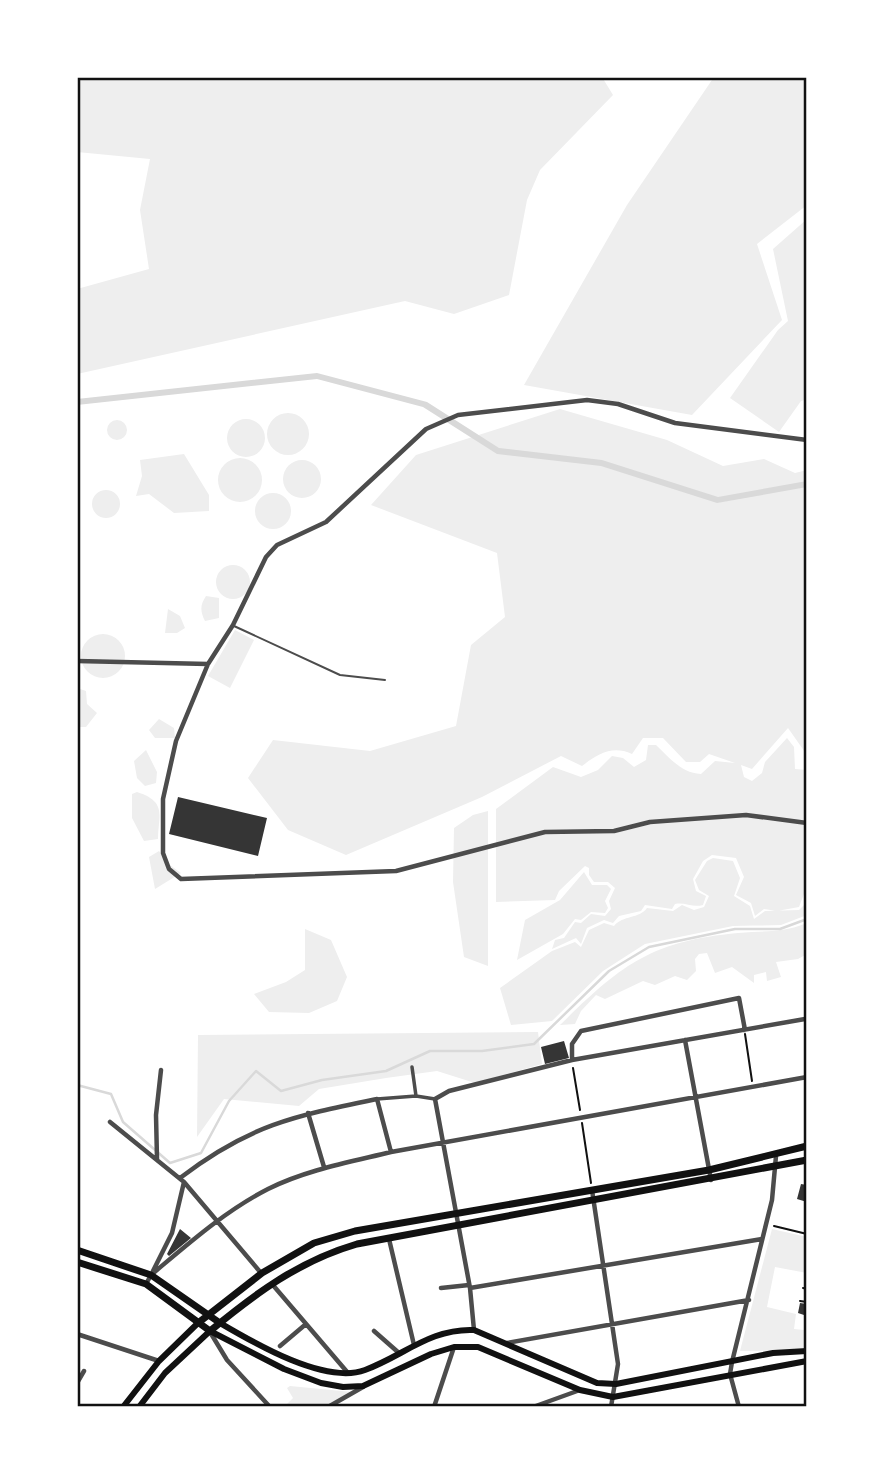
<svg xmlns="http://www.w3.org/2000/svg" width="884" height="1484" viewBox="0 0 884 1484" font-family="Figtree,sans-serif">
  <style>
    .green { fill: #eee }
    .water { fill: #d9d9d9 }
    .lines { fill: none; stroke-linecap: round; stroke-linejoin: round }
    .stream { stroke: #d9d9d9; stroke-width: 2.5 }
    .building { fill: #353535 }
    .path { stroke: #111; stroke-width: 2 }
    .service { stroke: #4c4c4c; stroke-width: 2 }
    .pedestrian { stroke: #4c4c4c; stroke-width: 3.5 }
    .minor { stroke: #4c4c4c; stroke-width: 4.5 }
    .secondary { stroke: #111; stroke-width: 6 }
    .primary { stroke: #111; stroke-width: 7 }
    .neatline { fill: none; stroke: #111; stroke-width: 2.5 }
  </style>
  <rect width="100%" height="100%" fill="#fff"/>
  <path class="green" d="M77 77H602L613 95 540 170 527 200 509 295 454 314 405 301 77 374V289L149 269 140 210 150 159 77 152Z
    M714 77H807V205L757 244 782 320 692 415 524 385 627 205Z
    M807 219V399L801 401 779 432 730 398 778 330 788 321 773 249Z
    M560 409 667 440 723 466 764 459 795 473 807 470V755L788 728 752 769 741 765 744 777 752 781 762 773 765 762 787 738 794 747 795 769 807 770V798H804L807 886 799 907 777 911 764 909 755 916 751 903 736 895 744 877 736 858 712 855 703 861 693 879 696 891 706 896 703 905C693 908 685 902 675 904L672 909 645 905 641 911 619 916 613 923 604 920 587 928 581 944 576 938 552 949 555 940 564 938 575 922 581 923 591 914 605 916 611 909 609 901 615 888 608 882H594L589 875V868L585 866 559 891 555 900 496 902V809L553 767 581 777 598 770 612 756 623 758 634 767 646 760 648 745H656C670 758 681 773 701 774L715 761 735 763 709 754 700 762H686L663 738H643L632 754C612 745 598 754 582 766L561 756 482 797 346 855 288 830 248 778 273 740 370 751 456 726 471 645 505 617 497 553 371 505 416 455Z
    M267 434a21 21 0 1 1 42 0a21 21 0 1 1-42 0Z
    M227 438a19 19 0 1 1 38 0a19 19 0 1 1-38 0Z
    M107 430a10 10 0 1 1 20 0a10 10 0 1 1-20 0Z
    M184 454 209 495V511L174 513 149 494 136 496 142 476 140 460Z
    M218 480a22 22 0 1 1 44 0a22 22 0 1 1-44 0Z
    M283 479a19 19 0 1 1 38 0a19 19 0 1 1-38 0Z
    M92 504a14 14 0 1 1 28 0a14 14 0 1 1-28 0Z
    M255 511a18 18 0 1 1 36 0a18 18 0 1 1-36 0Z
    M216 582a17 17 0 1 1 34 0a17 17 0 1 1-34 0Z
    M206 596 219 598V618L205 621C200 611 200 605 206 596Z
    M168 609 180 616 185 628 177 633H165Z
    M235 630 254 640 230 688 208 676Z
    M81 656a22 22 0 1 1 44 0a22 22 0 1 1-44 0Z
    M77 688 86 691 87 704 97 713 86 727H77Z
    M159 719 174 728 175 738H155L149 730Z
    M146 750 157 772 156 783 145 786 137 778 134 761Z
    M137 792C168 802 158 816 158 839L144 841 132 818V794Z
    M488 811V966L464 957 453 882 454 828 473 815Z
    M159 851 167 863 181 873 155 889 149 857Z
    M713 858 733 861 740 878 734 896 750 906 754 919 765 911 799 910 804 905 807 891V915L781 925 733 926 645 944 603 971 552 1021 511 1025 500 988 552 951 575 942 581 947 589 930 604 923 614 926C623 915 639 919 647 908L673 911 682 905 694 910 704 907 709 896 699 890 695 880 707 861Z
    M584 872 592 885H607L611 889 605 901 608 908 605 913 591 912 581 920 575 919 563 934 517 960 525 920 560 900Z
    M807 923V954L798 959 776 962 781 977 767 981 766 972 754 975V983L732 967 715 973 707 953 699 954 695 959 696 971 687 980 675 976 655 985 643 981 605 999 596 995 581 1011 575 1024 560 1025C620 966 650 941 738 933 767 930 779 934 807 923Z
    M305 929 331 940 347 977 337 1001 309 1013 269 1012 254 994 286 982 305 970Z
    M538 1032 542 1064 475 1083 437 1071 386 1078 319 1089 299 1106 224 1099 197 1137 198 1035Z
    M772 1229 807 1237V1273L775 1267 767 1307 796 1314 794 1329 804 1330 807 1317V1350L740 1351Z
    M290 1386 352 1392 323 1407H284L293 1398 287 1388Z"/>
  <path class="water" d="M317 373 427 402 499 448 602 460 718 497 807 481V487L717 503 601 466 497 454 423 407 317 379 77 405V399Z"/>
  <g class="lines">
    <path class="stream" d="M77 1085 111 1094 123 1122 170 1163 201 1153 229 1101 256 1071 281 1091 322 1080 386 1071 430 1051H482L534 1044 609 971 649 947 735 929H780L807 919"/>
  </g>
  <path class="building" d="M178 797 267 818 258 856 169 834Z
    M564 1041 569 1058 545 1064 541 1047Z
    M801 1184 807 1185V1202L797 1199Z
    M180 1229 191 1238 169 1256 167 1254Z
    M800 1303 807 1304V1316L798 1313Z"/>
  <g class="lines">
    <path class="path" d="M745 1034 752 1081
      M573 1068 580 1110
      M582 1123 591 1183
      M774 1226 807 1234
      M806 1275H807
      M803 1288 807 1289
      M800 1301 807 1302
      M807 1310V1314"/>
    <path class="service" d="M234 626 340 675 385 680"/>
    <path class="pedestrian" d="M412 1067 416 1096
      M377 1099 416 1096 435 1099"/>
    <path class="minor" d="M807 440 675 423 618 404 587 400 458 415 426 429 326 522 277 545 266 557 233 625 208 664 176 741 163 799V853L169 869 181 879 396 871 545 832 614 831 650 822 746 815 807 823
      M77 661 208 664
      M685 1040 711 1180
      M572 1060V1044L581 1031 739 998 745 1030
      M308 1113 324 1167
      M110 1122 184 1182 261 1273
      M157 1159 156 1115 161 1070
      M180 1178C249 1125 294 1116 377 1099L391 1152
      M592 1190 618 1364 611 1407
      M389 1239 414 1345
      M153 1271 172 1233 184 1182
      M146 1284 151 1275C188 1244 225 1211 268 1189 306 1170 350 1162 391 1152L807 1077
      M272 1284 348 1373
      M441 1288 469 1285
      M470 1288 762 1239
      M474 1330 470 1288 435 1099 449 1091 572 1060 805 1019
      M374 1331 399 1353
      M210 1332 227 1360 270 1407
      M77 1334 159 1361
      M507 1343 749 1300
      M280 1346 306 1324
      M77 1383 84 1371
      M328 1407 363 1387
      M434 1407 454 1347
      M533 1407 580 1390
      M739 1407 730 1374 732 1362 772 1200 776 1156"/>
    <path class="secondary" d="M220 1323C254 1343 325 1385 365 1370 403 1356 431 1328 474 1330L597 1383 616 1384 773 1353 807 1351
      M123 1407 159 1361 198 1323
      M139 1407 165 1373 210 1331 284 1369 321 1383 343 1387 363 1386 431 1354 454 1347H478L580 1390 613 1397 807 1361"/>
    <path class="primary" d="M77 1250 151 1275 220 1323
      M77 1262 146 1284 210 1331C256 1293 299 1261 357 1244L807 1160
      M198 1323 262 1273 314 1243 355 1231 709 1170 807 1146"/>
  </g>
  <rect width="884" height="1484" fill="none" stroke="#ffffff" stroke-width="158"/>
  <rect x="79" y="79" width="726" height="1326" class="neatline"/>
</svg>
